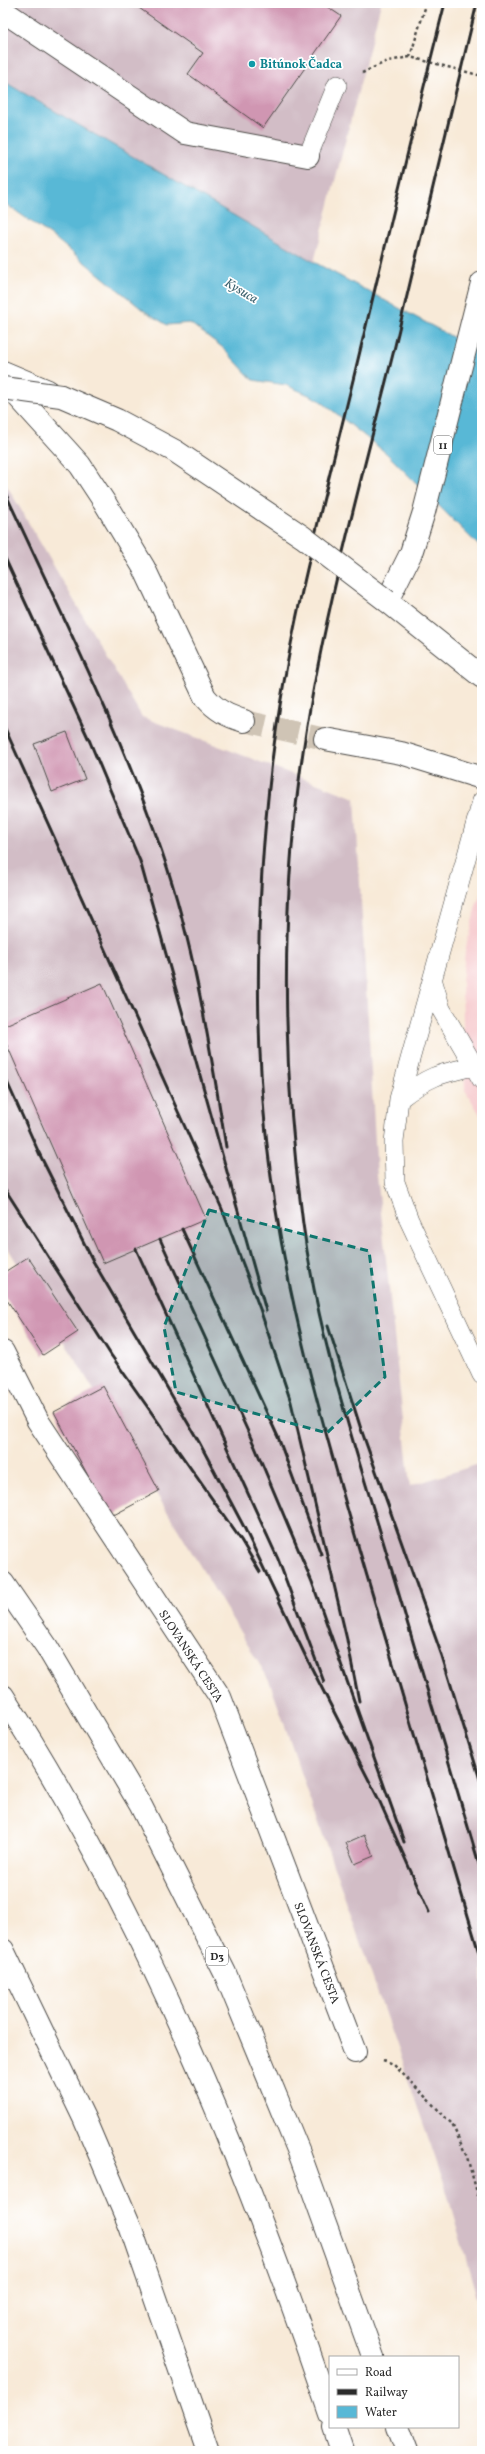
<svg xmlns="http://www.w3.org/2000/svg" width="485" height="2454" viewBox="0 0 485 2454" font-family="Vollkorn,serif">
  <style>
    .built { fill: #f7cfd2 }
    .industrial { fill: #d2bdc6 }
    .water { fill: #58b8d6; stroke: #427280 }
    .building { fill: #d096b2 }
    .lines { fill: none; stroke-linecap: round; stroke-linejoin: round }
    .minor-tunnel { stroke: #cfc4b5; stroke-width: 22; stroke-dasharray: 22 11; stroke-linecap: butt }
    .service-casing { stroke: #4a4845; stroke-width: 20 }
    .minor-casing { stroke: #4a4845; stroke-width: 24 }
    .primary-casing { stroke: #4a4845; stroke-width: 24 }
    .motorway-casing { stroke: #4a4845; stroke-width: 24 }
    .path { stroke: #4a4845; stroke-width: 2.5; stroke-dasharray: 3 3; stroke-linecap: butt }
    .service { stroke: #fff; stroke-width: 19 }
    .minor { stroke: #fff; stroke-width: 22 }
    .primary { stroke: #fff; stroke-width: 22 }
    .motorway { stroke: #fff; stroke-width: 22 }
    .rail { stroke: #2b2b2b; stroke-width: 3 }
    .primary-bridge-casing { stroke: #4a4845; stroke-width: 24; stroke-linecap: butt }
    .primary-bridge { stroke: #fff; stroke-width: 22 }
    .marked { fill: #0f766e; fill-opacity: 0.2; stroke: #0f766e; stroke-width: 3; stroke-dasharray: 8 5; stroke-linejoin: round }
    .culture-dot { fill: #0f9aa8; stroke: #fff; stroke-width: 1.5 }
    .labels { text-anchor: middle; stroke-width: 3.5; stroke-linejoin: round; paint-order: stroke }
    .shield { fill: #fff; stroke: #6b6b6b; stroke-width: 1 }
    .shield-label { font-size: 11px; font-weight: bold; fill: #2b2b2b }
    .culture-label { font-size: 12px; font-weight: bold; fill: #0d838f; stroke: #fff; text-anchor: start }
    .street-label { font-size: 12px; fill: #2b2b2b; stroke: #fff }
    .water-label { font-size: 13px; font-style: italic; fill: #3d636f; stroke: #fff }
  </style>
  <rect width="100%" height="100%" fill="#fff"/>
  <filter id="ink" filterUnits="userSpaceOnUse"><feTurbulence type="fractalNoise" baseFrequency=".025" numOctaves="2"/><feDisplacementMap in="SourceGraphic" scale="8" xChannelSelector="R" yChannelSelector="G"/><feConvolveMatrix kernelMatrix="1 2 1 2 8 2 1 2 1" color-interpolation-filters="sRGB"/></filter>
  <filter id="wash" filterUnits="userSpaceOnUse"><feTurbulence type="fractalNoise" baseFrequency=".012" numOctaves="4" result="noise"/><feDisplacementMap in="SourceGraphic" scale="16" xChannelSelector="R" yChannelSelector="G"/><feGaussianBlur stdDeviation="0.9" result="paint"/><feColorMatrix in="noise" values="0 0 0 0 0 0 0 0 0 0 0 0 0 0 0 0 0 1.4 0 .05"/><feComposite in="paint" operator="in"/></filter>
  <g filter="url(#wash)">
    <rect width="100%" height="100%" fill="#f8ead8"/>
    <path class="built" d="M482 891V1118L465 1090 462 983 465 951 476 906Z"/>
    <path class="industrial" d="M3 3H381L314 262 3 81Z
      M3 479 142 717 355 798 377 1175 410 1486 482 1463V2315L445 2186 269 1680 3 1240Z"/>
    <path class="water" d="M3 81 314 262 482 353V549L386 453 318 399 286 385 253 380 222 347 190 323 167 325 143 310 56 239 3 202Z"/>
    <g id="blocks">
      <path class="building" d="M143 3H328L326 6 341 16 263 128 188 74 203 53 139 8Z
        M67 732 85 779 52 792 34 744Z
        M102 983 206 1219 103 1263 3 1036V1026Z
        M28 1257 78 1332 43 1355 3 1294V1273Z
        M103 1386 159 1491 110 1517 54 1412Z
        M364 1835 374 1856 355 1864 346 1843Z"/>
    </g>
  </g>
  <g filter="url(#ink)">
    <use href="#blocks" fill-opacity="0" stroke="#4a4845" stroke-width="1"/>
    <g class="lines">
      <path class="minor-tunnel" d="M244 721 325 739"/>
      <defs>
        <path id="service" d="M308 156 337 85
          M482 801 399 1099 394 1142 395 1182 409 1220 482 1375
          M433 982 441 1009 482 1080
          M399 1099C429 1076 438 1074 474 1066"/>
        <path id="minor" d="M3 11 185 133 308 156
          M4 381 80 465 105 503 144 568 205 697C217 711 228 716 244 721
          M325 739 401 753 482 778
          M3 1352 38 1421 220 1697 355 2052
          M3 1950 84 2118 130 2226 208 2451"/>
        <path id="primary" d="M482 283 424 512 411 553 387 601 482 677
          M3 372 48 391"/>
        <path id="motorway" d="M3 1583 47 1647 141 1806 225 1973 299 2152 373 2357
          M3 1696C146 1919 246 2164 330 2414
          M334 2427 342 2451
          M398 2427 407 2451"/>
      </defs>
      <use href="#service" class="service-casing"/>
      <use href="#minor" class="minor-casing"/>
      <use href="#primary" class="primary-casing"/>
      <use href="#motorway" class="motorway-casing"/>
      <path class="path" d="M410 57 425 8
        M362 73 388 61 410 57 482 76
        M383 2061 394 2065 452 2124 467 2157 482 2210"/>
      <use href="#service" class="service"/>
      <use href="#minor" class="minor"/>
      <use href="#primary" class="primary"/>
      <use href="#motorway" class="motorway"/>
      <path class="rail" d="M445 3C413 127 384 252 354 376 323 503 288 631 272 761 257 888 253 1017 267 1144 283 1292 325 1434 367 1576 406 1705 444 1834 482 1963
        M477 3C449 118 422 234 394 350 359 489 319 630 300 773 280 923 283 1074 303 1224 318 1336 354 1444 386 1551 418 1659 450 1767 482 1874
        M3 488C58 608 119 727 162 852 195 948 210 1047 226 1147
        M3 554 90 742 140 861 266 1311
        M3 724 222 1209 260 1309 291 1402 348 1644
        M3 1073 39 1153 93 1261 199 1442 244 1527 305 1655 379 1800 429 1912
        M3 1186 111 1355 241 1540 260 1572
        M182 1229 278 1437 321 1554
        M160 1239 255 1447 312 1582 404 1842
        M136 1249 278 1559 324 1682
        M328 1326 361 1429 442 1656 482 1786
        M347 1640 359 1701"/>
      <defs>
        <path id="primary-bridge" d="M3 388 61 396 117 420 175 451 303 537 387 601"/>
      </defs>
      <use href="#primary-bridge" class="primary-bridge-casing"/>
      <use href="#primary-bridge" class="primary-bridge"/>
    </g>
  </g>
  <path class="marked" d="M209 1210 369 1251 385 1377 327 1433 176 1392 164 1327Z"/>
  <circle class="culture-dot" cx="252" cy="64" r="4"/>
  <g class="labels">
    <g class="shield">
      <rect x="434" y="436" width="18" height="18" rx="3"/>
      <rect x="206" y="1947" width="22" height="18" rx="3"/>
    </g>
    <g class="shield-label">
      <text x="443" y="449">11</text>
      <text x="217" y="1960">D3</text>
    </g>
    <g class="culture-label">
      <text x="260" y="68">Bitúnok Čadca</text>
    </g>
    <g class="street-label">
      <text transform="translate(191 1656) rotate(57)" y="4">SLOVANSKÁ CESTA</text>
      <text transform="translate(317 1953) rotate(69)" y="4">SLOVANSKÁ CESTA</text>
    </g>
    <g class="water-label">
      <text transform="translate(242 290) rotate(31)" y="5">Kysuca</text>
    </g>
  </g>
  <rect width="485" height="2454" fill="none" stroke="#fff" stroke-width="16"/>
  <rect x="329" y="2356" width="130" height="72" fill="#ffffff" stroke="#aaaaaa"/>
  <rect x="337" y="2369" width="20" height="6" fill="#ffffff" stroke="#aaaaaa"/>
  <text x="365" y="2376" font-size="12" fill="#2b2b2b">Road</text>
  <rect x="337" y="2389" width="20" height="6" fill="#2b2b2b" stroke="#aaaaaa"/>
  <text x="365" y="2396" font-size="12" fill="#2b2b2b">Railway</text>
  <rect x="337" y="2406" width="20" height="12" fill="#58b8d6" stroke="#aaaaaa"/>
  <text x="365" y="2416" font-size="12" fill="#2b2b2b">Water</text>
</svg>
